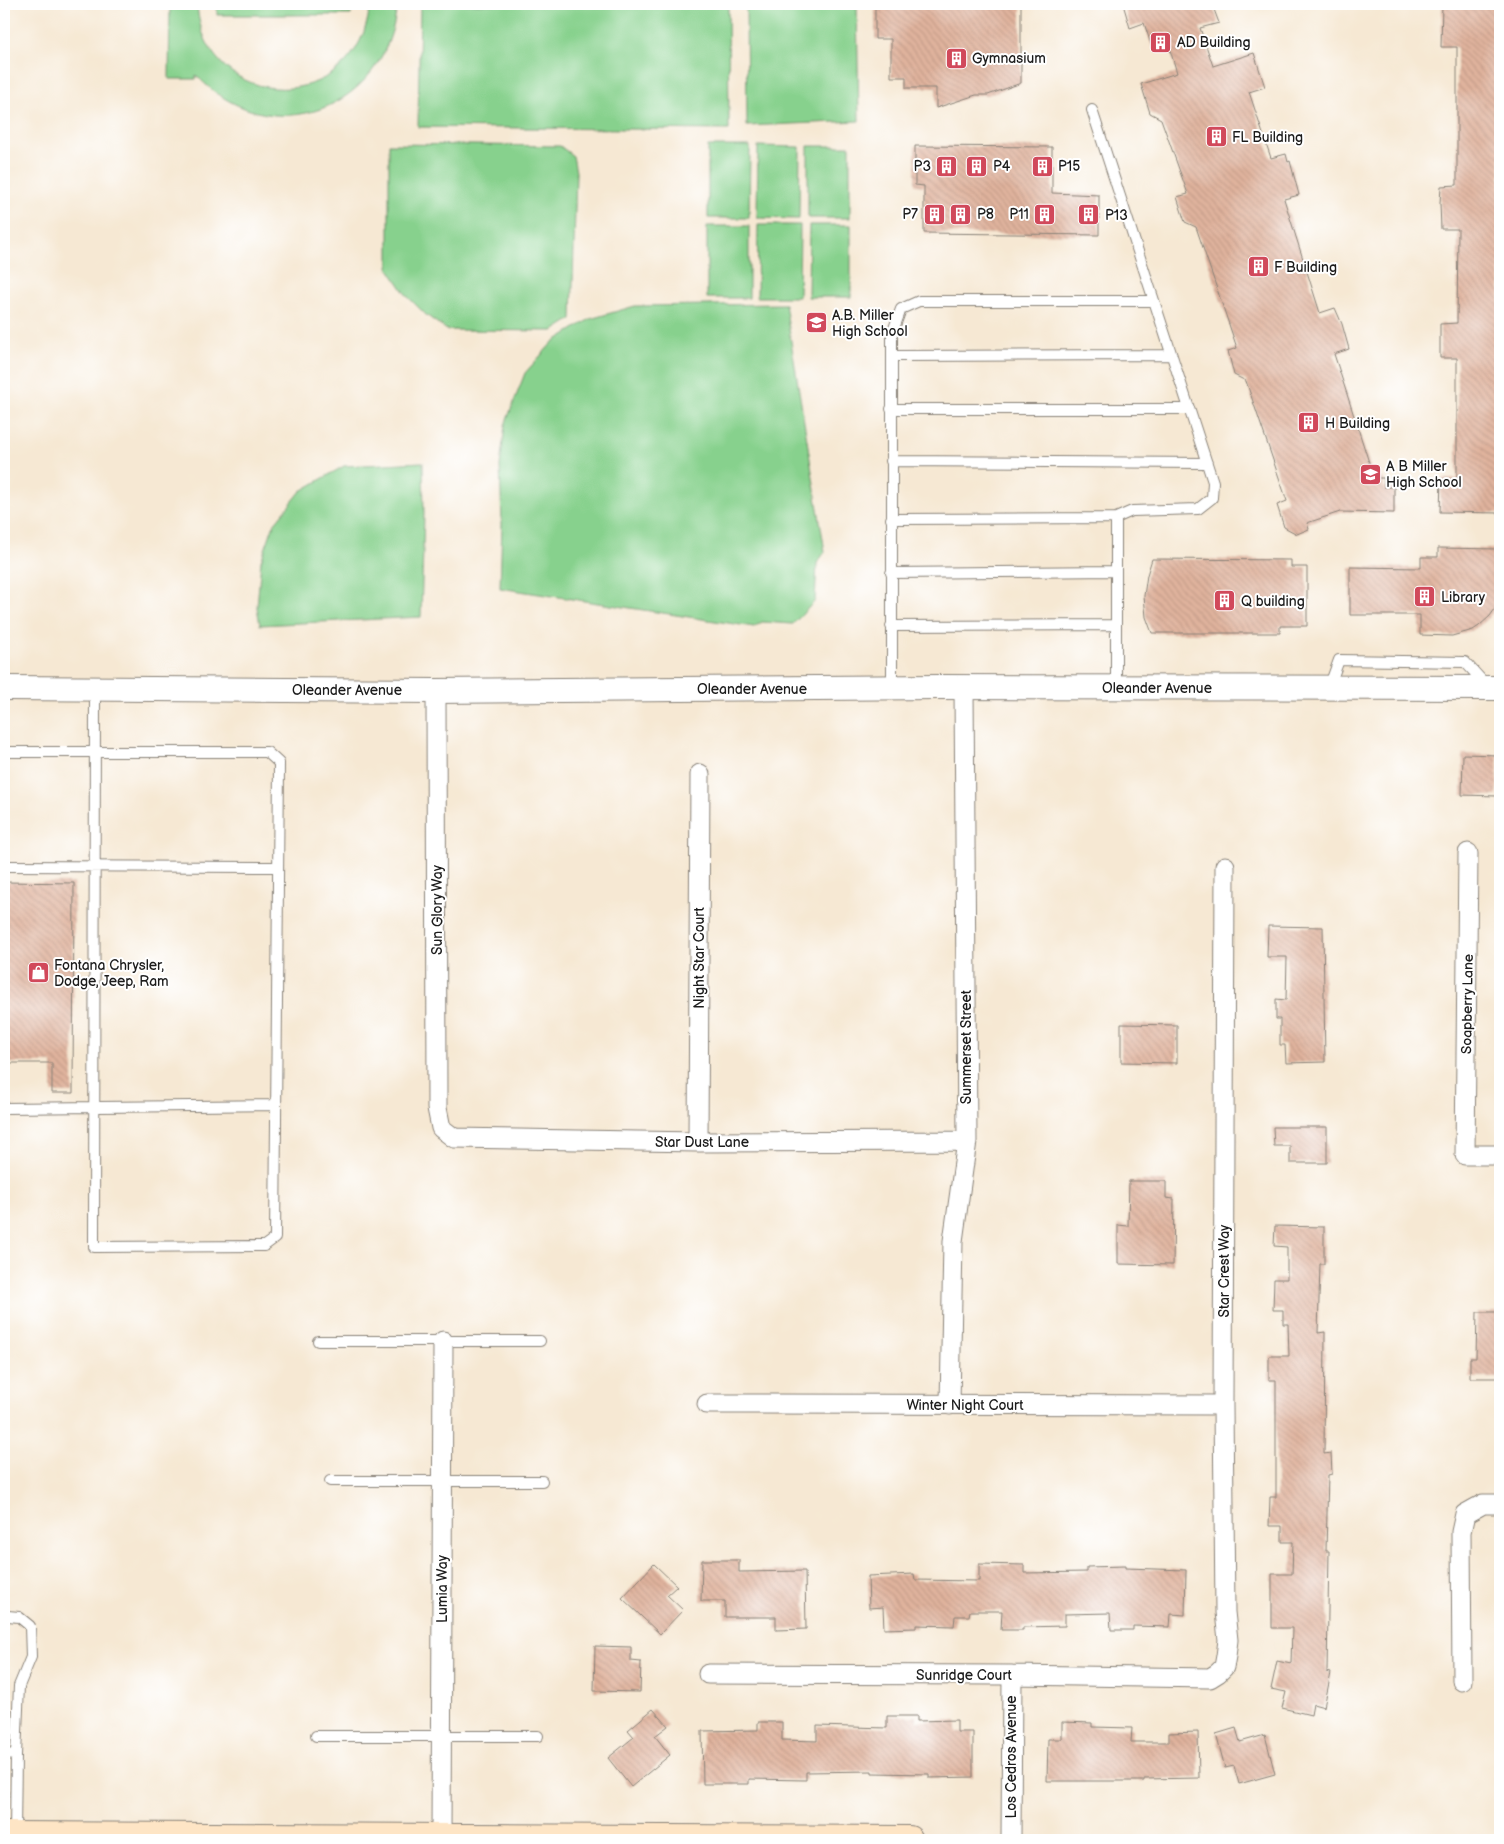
<svg xmlns="http://www.w3.org/2000/svg" width="1504" height="1844" viewBox="0 0 1504 1844" font-family="'Balsamiq Sans',sans-serif">
  <style>
    .pitch { fill: #87d18d; stroke: #527654 }
    .building { fill: url(#building-back-hatch) }
    .lines { fill: none; stroke-linecap: round; stroke-linejoin: round }
    .service-casing { stroke: #898278; stroke-width: 12 }
    .minor-casing { stroke: #898278; stroke-width: 21 }
    .tertiary-casing { stroke: #898278; stroke-width: 26 }
    .secondary-casing { stroke: #898278; stroke-width: 30 }
    .service { stroke: #fff; stroke-width: 10 }
    .minor { stroke: #fff; stroke-width: 19 }
    .tertiary { stroke: #fff; stroke-width: 24 }
    .secondary { stroke: #fee5c5; stroke-width: 28 }
    .labels { text-anchor: middle; stroke-width: 4; stroke-linejoin: round; paint-order: stroke }
    .poi-label { font-size: 14px; fill: #1c1c1c; stroke: #fff; text-anchor: start }
    .street-label { font-size: 14px; fill: #1c1c1c; stroke: #fff }
  </style>
  <defs>
    <pattern id="building-back-hatch" width="6" height="6" patternUnits="userSpaceOnUse" patternTransform="scale(1.25)"><rect width="6" height="6" fill="#e0b39d"/><path d="M-1 5l2 2M0 0l6 6M5-1l2 2" fill="none" stroke="#c09987"/></pattern>
  </defs>
  <rect width="100%" height="100%" fill="#fff"/>
  <filter id="ink" filterUnits="userSpaceOnUse"><feTurbulence type="fractalNoise" baseFrequency=".02" numOctaves="2"/><feDisplacementMap in="SourceGraphic" scale="10" xChannelSelector="R" yChannelSelector="G"/><feConvolveMatrix kernelMatrix="1 2 1 2 8 2 1 2 1" color-interpolation-filters="sRGB"/></filter>
  <filter id="wash" filterUnits="userSpaceOnUse"><feTurbulence type="fractalNoise" baseFrequency=".0096" numOctaves="4" result="noise"/><feDisplacementMap in="SourceGraphic" scale="20" xChannelSelector="R" yChannelSelector="G"/><feGaussianBlur stdDeviation="1.12" result="paint"/><feColorMatrix in="noise" values="0 0 0 0 0 0 0 0 0 0 0 0 0 0 0 0 0 1.4 0 .05"/><feComposite in="paint" operator="in"/></filter>
  <g filter="url(#wash)">
    <rect width="100%" height="100%" fill="#f6e8d3"/>
    <path class="pitch" d="M170 4H197C204 116 360 117 370 4H397C388 110 270 154 196 75V79H169Z
      M217 4H351V15H217Z
      M420 4H728L729 130 418 127Z
      M746 4H857L859 121 747 126Z
      M389 144 560 146 573 156 576 172 572 319 553 331 447 330 426 315 407 296 389 269Z
      M708 146H750L749 218H708Z
      M758 146 800 147 799 219 757 218Z
      M808 146H850V218H808Z
      M758 225H800L799 297H757Z
      M809 225H851V297H808Z
      M707 226H749V298H707Z
      M785 304 825 552 817 563 815 601 793 624 762 622 754 627 500 588 502 524 500 466 505 425 525 373 553 342 590 319 635 306Z
      M423 462 424 513 421 617 260 625 257 607 261 561 274 524 301 491 344 466Z"/>
    <g id="blocks">
      <path class="building" d="M875 4H1021V83L988 95H976L936 108V88H906V77H891V39H875Z
        M1123 4H1212L1219 23 1200 28 1213 66 1254 53 1265 87 1249 92 1271 158 1286 154 1288 162 1290 161 1299 195 1284 199 1320 313 1335 308 1342 324 1349 349 1334 354 1374 478H1384V487H1394V513L1340 512 1307 523 1309 529 1297 534 1284 527 1277 505 1287 501 1246 381 1234 375 1228 351 1237 348 1196 227 1185 222 1177 197 1188 194 1161 119 1150 113 1141 84 1177 73 1168 43 1152 47 1144 23 1130 28Z
        M1442 4H1500V513L1440 512 1441 479H1457V358H1440V324L1457 323 1458 229H1441L1440 203 1441 186 1457 185V47H1441Z
        M915 146 1052 147V193L1099 195V235L924 233V186L915 185Z
        M1438 548 1500 549V602L1490 616 1479 626 1473 630 1452 636 1420 635V615H1350V567L1421 568V557H1438Z
        M1152 559 1291 560V567H1307V626H1280V633H1152L1146 617 1144 596 1147 575Z
        M1463 754 1498 755 1497 796 1462 795Z
        M4 882 74 883 73 1093H52V1063H4Z
        M1268 926 1323 927 1325 1062 1286 1063 1285 1045H1280V1019H1276V999L1286 1000 1287 957H1267Z
        M1121 1024 1177 1025V1063L1121 1062Z
        M1273 1127H1327V1163H1290V1146H1274Z
        M1129 1181H1166V1198L1174 1199 1173 1265 1118 1264V1225L1128 1226Z
        M1275 1226 1324 1227V1264H1320L1318 1333 1325 1332 1324 1454 1331 1453 1332 1474 1328 1475 1326 1551H1329L1327 1672 1331 1673 1324 1707 1313 1704 1311 1715 1282 1708 1286 1692 1271 1689 1277 1661 1291 1664 1292 1628H1272V1574H1292L1293 1542H1282V1526H1269L1270 1497H1276V1380H1269V1356H1289L1288 1324H1283V1310H1273L1274 1279H1287V1247L1274 1246Z
        M1477 1312H1500V1378H1470V1358H1476Z
        M702 1560H739V1572L805 1571 806 1629 776 1630V1617H725V1601H701Z
        M654 1564 677 1586 667 1595 683 1610 660 1634 622 1598Z
        M979 1564 1024 1565V1573L1087 1572V1567L1125 1566V1568L1186 1570 1185 1615 1171 1614 1170 1627 1133 1626V1630H1111L1110 1613 1065 1614V1626L1023 1627V1630H1001L1002 1611H970L969 1616H955L954 1626 916 1625V1628L884 1629 883 1607 869 1608 868 1576 914 1574 915 1580 979 1581Z
        M595 1646 631 1647V1661L641 1662 640 1692 594 1691Z
        M653 1709 668 1726 655 1736 670 1755 631 1787 608 1758 634 1737 628 1730Z
        M887 1716H917V1721L957 1720V1732H973V1777L929 1778V1774L872 1773V1771L806 1772V1780L749 1779V1784H703L702 1731 758 1730V1722H782V1740L817 1741V1726L887 1728Z
        M1062 1722 1092 1723V1727L1132 1728 1131 1742H1169V1733L1198 1732 1199 1778 1144 1779V1781H1047L1048 1739H1062Z
        M1236 1728 1240 1742 1265 1735 1275 1774 1239 1784 1234 1766 1225 1768 1216 1734Z"/>
    </g>
  </g>
  <g filter="url(#ink)">
    <use href="#blocks" fill-opacity="0" stroke="#898278" stroke-width="1"/>
    <g class="lines">
      <defs>
        <path id="service" d="M1092 110 1213 482 1212 498 1198 509 1132 511 1116 518V688
          M892 356 1171 355
          M891 409H1188
          M891 461 1207 463
          M891 519 1116 518
          M891 573 1116 571
          M891 626 1116 625
          M892 688V334L901 309 919 301H1154
          M1332 688V679L1339 660 1465 662 1487 686
          M4 752H267L279 763 275 1238 264 1246 94 1247C94 1061 95 875 95 689
          M4 866 278 867
          M4 1108 276 1105
          M318 1341H540
          M330 1481H542
          M8 1616 19 1617 30 1626 31 1657 19 1686 16 1755
          M316 1736H538
          M4 1754 16 1755 15 1834"/>
        <path id="minor" d="M436 691 437 1108 441 1128 454 1138 698 1142 967 1141
          M1468 853 1465 1155H1500
          M698 1142 700 774
          M707 1404 1223 1405
          M950 1405 953 1241 967 1141 964 687
          M708 1674 1012 1675 1210 1678 1218 1673 1224 1667 1226 1656 1228 1640 1225 1612 1223 1405 1225 866
          M1462 1681 1461 1532 1465 1514 1483 1504H1500
          M441 1838 443 1341
          M1011 1840 1012 1675"/>
        <path id="tertiary" d="M4 688 436 691 938 687 1500 688"/>
        <path id="secondary" d="M4 1836 909 1840"/>
      </defs>
      <use href="#service" class="service-casing"/>
      <use href="#minor" class="minor-casing"/>
      <use href="#tertiary" class="tertiary-casing"/>
      <use href="#secondary" class="secondary-casing"/>
      <use href="#service" class="service"/>
      <use href="#minor" class="minor"/>
      <use href="#tertiary" class="tertiary"/>
      <use href="#secondary" class="secondary"/>
    </g>
  </g>
  <defs>
    <symbol id="building-square" viewBox="-11 -11 22 22"><rect x="-9" y="-9" width="18" height="18" rx="4" fill="#d1495b" stroke="#fff"/><path d="M-4-6H4V6H1V3H-1V6H-4ZM-2.5-4.3h1.7v1.8h-1.7ZM.8-4.3h1.7v1.8H.8ZM-2.5-1h1.7V.8h-1.7ZM.8-1h1.7V.8H.8Z" fill="#fff"/></symbol>
    <symbol id="school-square" viewBox="-11 -11 22 22"><rect x="-9" y="-9" width="18" height="18" rx="4" fill="#d1495b" stroke="#fff"/><path d="M0-5L7-2L0 1L-7-2ZM-4 1L0 2.5L4 1V4Q0 6-4 4Z" fill="#fff"/></symbol>
    <symbol id="shop-square" viewBox="-11 -11 22 22"><rect x="-9" y="-9" width="18" height="18" rx="4" fill="#d1495b" stroke="#fff"/><path d="M-5-2.5h2.3a2.7 3.5 0 0 1 5.4 0H5L5.5 6h-11ZM-1.5-2.5h3a1.5 2.3 0 0 0-3 0Z" fill="#fff"/></symbol>
  </defs>
  <g fill-rule="evenodd">
    <use href="#building-square" x="1148" y="30" width="25" height="25"/>
    <use href="#building-square" x="944" y="46" width="25" height="25"/>
    <use href="#building-square" x="1204" y="124" width="25" height="25"/>
    <use href="#building-square" x="934" y="154" width="25" height="25"/>
    <use href="#building-square" x="964" y="154" width="25" height="25"/>
    <use href="#building-square" x="1030" y="154" width="25" height="25"/>
    <use href="#building-square" x="922" y="202" width="25" height="25"/>
    <use href="#building-square" x="948" y="202" width="25" height="25"/>
    <use href="#building-square" x="1032" y="202" width="25" height="25"/>
    <use href="#building-square" x="1076" y="202" width="25" height="25"/>
    <use href="#building-square" x="1246" y="254" width="25" height="25"/>
    <use href="#school-square" x="804" y="310" width="25" height="25"/>
    <use href="#building-square" x="1296" y="410" width="25" height="25"/>
    <use href="#school-square" x="1358" y="462" width="25" height="25"/>
    <use href="#building-square" x="1412" y="584" width="25" height="25"/>
    <use href="#building-square" x="1212" y="588" width="25" height="25"/>
    <use href="#shop-square" x="26" y="960" width="25" height="25"/>
  </g>
  <g class="labels">
    <g class="poi-label">
      <text x="1177" y="47">AD Building</text>
      <text x="972" y="63">Gymnasium</text>
      <text x="1232" y="142">FL Building</text>
      <text x="931" y="171" text-anchor="end">P3</text>
      <text x="993" y="171">P4</text>
      <text x="1058" y="171">P15</text>
      <text x="918" y="219" text-anchor="end">P7</text>
      <text x="977" y="219">P8</text>
      <text x="1029" y="219" text-anchor="end">P11</text>
      <text x="1105" y="220">P13</text>
      <text x="1274" y="272">F Building</text>
      <text x="832" y="320">A.B. Miller<tspan x="832" dy="16">High School</tspan></text>
      <text x="1325" y="428">H Building</text>
      <text x="1386" y="471">A B Miller<tspan x="1386" dy="16">High School</tspan></text>
      <text x="1441" y="602">Library</text>
      <text x="1241" y="606">Q building</text>
      <text x="54" y="970">Fontana Chrysler,<tspan x="54" dy="16">Dodge, Jeep, Ram</tspan></text>
    </g>
    <g class="street-label">
      <text x="1157" y="693">Oleander Avenue</text>
      <text x="752" y="694">Oleander Avenue</text>
      <text x="347" y="695">Oleander Avenue</text>
      <text transform="translate(437 910) rotate(-90)" y="5">Sun Glory Way</text>
      <text transform="translate(699 958) rotate(-90)" y="5">Night Star Court</text>
      <text transform="translate(1467 1004) rotate(-89)" y="5">Soapberry Lane</text>
      <text transform="translate(966 1047) rotate(-90)" y="5">Summerset Street</text>
      <text x="702" y="1147">Star Dust Lane</text>
      <text transform="translate(1224 1271) rotate(-90)" y="5">Star Crest Way</text>
      <text x="965" y="1410">Winter Night Court</text>
      <text transform="translate(442 1589) rotate(-90)" y="5">Lumia Way</text>
      <text x="964" y="1680">Sunridge Court</text>
      <text transform="translate(1011 1757) rotate(-90)" y="5">Los Cedros Avenue</text>
    </g>
  </g>
  <rect width="1504" height="1844" fill="none" stroke="#fff" stroke-width="20"/>
</svg>
